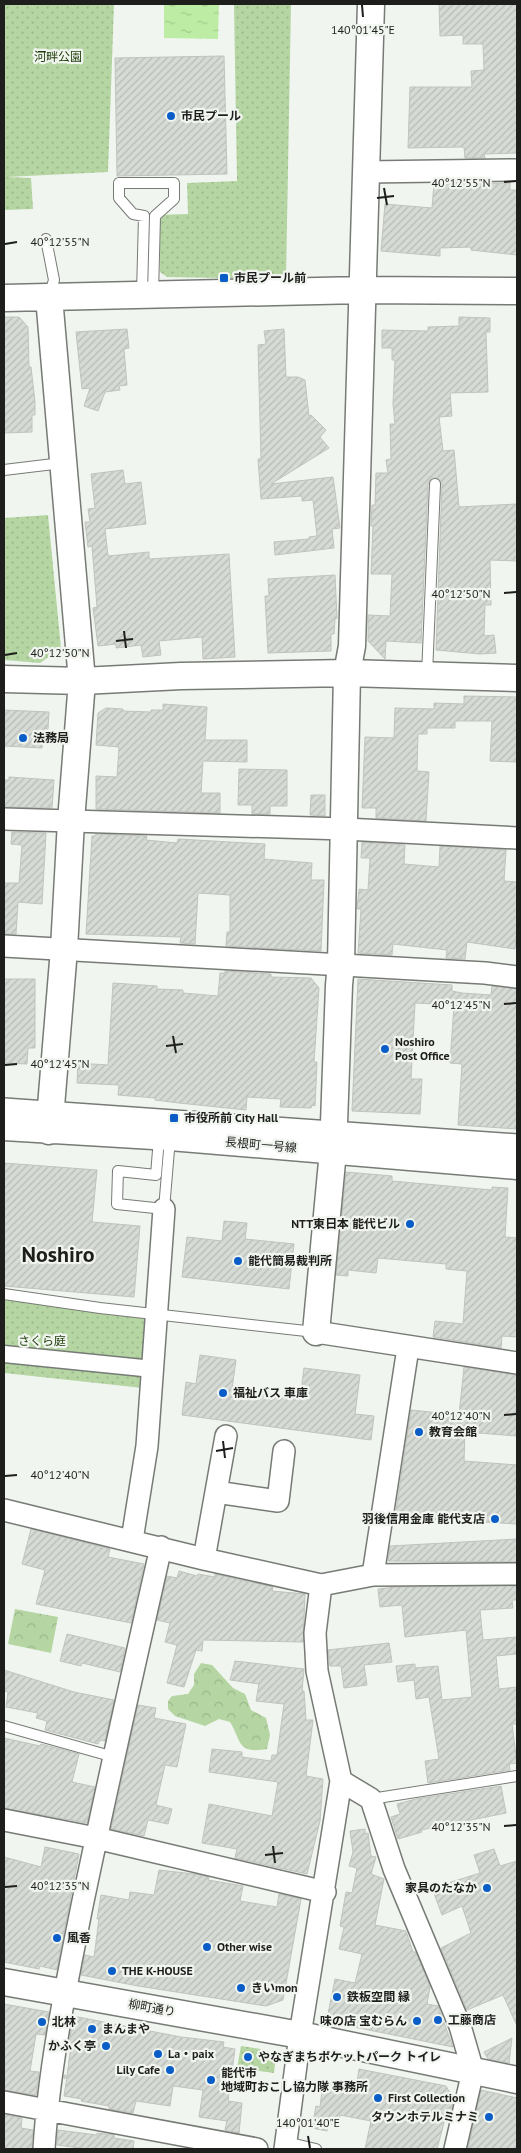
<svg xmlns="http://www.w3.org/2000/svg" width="521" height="2153" viewBox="0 0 521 2153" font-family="'PT Sans','Noto Sans JP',sans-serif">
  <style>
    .green { fill: url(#green-dots) }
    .forest { fill: url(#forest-crowns) }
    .water { fill: url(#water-ripples) }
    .building { fill: url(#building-hatch); stroke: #c0c3be }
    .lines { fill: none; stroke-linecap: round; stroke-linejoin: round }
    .service-casing { stroke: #777b75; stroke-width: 12 }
    .pedestrian-casing { stroke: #777b75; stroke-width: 19 }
    .minor-casing { stroke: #777b75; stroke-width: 24 }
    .tertiary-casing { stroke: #777b75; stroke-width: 29 }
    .service { stroke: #fff; stroke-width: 10 }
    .pedestrian { stroke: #fff; stroke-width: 16 }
    .minor { stroke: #fff; stroke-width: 21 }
    .tertiary { stroke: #fff; stroke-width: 26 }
    .ticks { fill: none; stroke: #1e1f1d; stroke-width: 2 }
    .poi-dot { fill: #0a5dc7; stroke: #f1f5ef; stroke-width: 2 }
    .labels { text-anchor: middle; stroke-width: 4.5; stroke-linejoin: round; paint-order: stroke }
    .park-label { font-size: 12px; fill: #1e3b08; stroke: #f1f5ef }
    .poi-label { font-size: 12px; font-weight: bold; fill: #1e1f1d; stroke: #f1f5ef; text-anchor: start }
    .street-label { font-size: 12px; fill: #1e1f1d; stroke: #f1f5ef }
    .town-label { font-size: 22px; font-weight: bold; fill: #1e1f1d; stroke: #f1f5ef }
    .ticks-label { font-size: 12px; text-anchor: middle; fill: #1e1f1d; stroke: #f1f5ef; stroke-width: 4.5; stroke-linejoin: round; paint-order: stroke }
  </style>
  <defs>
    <pattern id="green-dots" width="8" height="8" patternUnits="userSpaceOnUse" patternTransform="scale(1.25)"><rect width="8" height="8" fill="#b5d6a3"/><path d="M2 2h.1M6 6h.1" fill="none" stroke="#9bb78c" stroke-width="1.8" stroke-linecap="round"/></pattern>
    <pattern id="forest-crowns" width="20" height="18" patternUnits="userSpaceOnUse" patternTransform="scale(1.25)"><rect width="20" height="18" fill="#b5d6a3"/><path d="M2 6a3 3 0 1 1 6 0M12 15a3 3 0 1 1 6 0" fill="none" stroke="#9bb78c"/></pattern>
    <pattern id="water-ripples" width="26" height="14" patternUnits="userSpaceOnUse" patternTransform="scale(1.25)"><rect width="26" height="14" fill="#bdeda4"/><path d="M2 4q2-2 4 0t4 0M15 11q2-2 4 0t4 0" fill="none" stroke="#a2cb8d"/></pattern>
    <pattern id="building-hatch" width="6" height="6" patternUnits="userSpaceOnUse" patternTransform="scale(1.25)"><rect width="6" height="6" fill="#d7dbd5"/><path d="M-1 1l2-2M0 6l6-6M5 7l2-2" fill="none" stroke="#b8bcb6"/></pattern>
  </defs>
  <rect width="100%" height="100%" fill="#f1f5ef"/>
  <path class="green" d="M4 4H114L108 172 6 177 31 178 33 209 4 210Z
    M234 4H291L286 279 167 277 160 272 159 215 188 214 187 183 237 181Z
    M48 515 61 648 40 663 4 660V518Z
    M4 1300 151 1316 143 1388 4 1373Z
    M241 2046 260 2049 275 2064 274 2073 237 2068Z"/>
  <path class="forest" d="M15 1609 58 1617 51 1653 8 1644Z
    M201 1663 212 1665 233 1688 245 1694 251 1710 266 1718 270 1735 267 1749C237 1754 242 1742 230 1722L219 1719 205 1726 175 1716 168 1709V1701L172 1696 188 1694 194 1685V1674Z"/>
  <path class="water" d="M164 4H219L218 39 164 38Z"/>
  <path class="building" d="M439 4H517V153L484 154 485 158H465L464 147 408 148 410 87H472L471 71 484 70 483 44H463V35L440 36Z
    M224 56 227 174 117 176 115 58Z
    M510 183V190H517V255L471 250V247L440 248V256L381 251 385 204 432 208 434 184Z
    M4 317H19L28 327 29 367H31L35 402V415H32V432L4 433Z
    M459 317 490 318V332H486L488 392 450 393 452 416 439 417 443 451 454 450 459 507 517 504V561L490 560 491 605H485L484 636 494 635 496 653 480 654 436 650 442 484 438 478H431L428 484 421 643 386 641 385 659 368 641V615L390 616 392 574H371L373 526H371L372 505H375L376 473H388L386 460 391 459 390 424H395L393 404 395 360H392V348H382V330L428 331V327L459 326Z
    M127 329 129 348 124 349 127 385 119 386 120 390 105 392 98 411 84 406 90 388 82 389 76 332Z
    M284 329 286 377H298L305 380 309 416 311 415 326 430 320 437 329 448 271 484 333 477 340 528 332 529 334 548 275 555 274 542 309 539V537L317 536 313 500 302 501V496L261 499 258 459H261L258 345 266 344 264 331Z
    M123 470 125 484 141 482 146 524 105 529 108 556 149 552V559L229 554 235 657 203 659 202 637 159 641 161 655 143 657 141 645 116 648V644L98 646 93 608 97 607 92 546 88 547 85 522H90L88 509 95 508 91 474Z
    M335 575 337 618 335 619 334 634H331V651L268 653 265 596H269L268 579Z
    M464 696 517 697V762L490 761 492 721H455V728H427V734H418L417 771 429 772 426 821 376 818V808H362L365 737 394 738 395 708 434 709V703L464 704Z
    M163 704 207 707 205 740H247V762L203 761 201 793H220V813L96 809V776L117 777 119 747 96 745 98 713 106 708 123 709V711L151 712V710H163Z
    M4 710 49 712 48 729H43L42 748 4 746Z
    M239 769 287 770V806H270V814H252V805H238Z
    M9 777 54 780 52 808 4 807V780H9Z
    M311 795H325V816L310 815Z
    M12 832 46 833 42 904 18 902 16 934H4V883H19L22 845 11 844Z
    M96 834 147 836 146 840 177 843 178 839 265 844 264 859 312 863 311 880H324L321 951 226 946 227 932H230V895L198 893 195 944 180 943 181 937 86 934 92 836H95Z
    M362 842 405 845 404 864 439 867 440 846 506 850 504 881 517 882V928L515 949 467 942 465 959 446 958 447 950 393 944 392 955 358 953 361 909H357L359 889 368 890 370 858H361Z
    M225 971 271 974V977L311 978 319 988 314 1062H317L315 1106 312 1105 311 1108 280 1107 281 1099 247 1097 246 1110 179 1103 155 1100V1098L118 1095 119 1085 77 1083 78 1063 108 1065 113 983 157 986V989L183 990V993L218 996 220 973H225Z
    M4 979H35V1048H28L27 1064 4 1063Z
    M358 979 452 985V991L462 993 491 995 492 986 517 989V1129L458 1125 462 1064 450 1063 454 1005 415 1003 411 1079H422L420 1114 352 1111Z
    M4 1163 97 1170 92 1222 140 1226 134 1297 4 1286Z
    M346 1172 392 1176V1181L492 1190V1187L508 1188 505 1237 517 1238V1337L502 1336 501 1348 433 1337 435 1321 463 1324 467 1271 446 1269V1264L378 1258 376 1273 348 1270V1276L336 1275Z
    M224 1221 247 1223 245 1239 294 1244 289 1289 182 1277 187 1237 222 1241Z
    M200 1355 236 1360 232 1389 300 1398 304 1368 360 1375 355 1414 374 1416 371 1440 182 1415 186 1382 196 1384Z
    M464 1367 517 1375V1436L465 1432 464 1461 517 1465V1524L395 1517 411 1410 459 1415Z
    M31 1529 110 1549 108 1557 144 1564 131 1623 36 1604 45 1570 22 1564Z
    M517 1539V1562L388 1561 390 1546Z
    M179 1571 197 1576 198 1574 215 1577V1574L273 1587 272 1591 305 1594 303 1642 203 1640 202 1651 196 1650 184 1687 167 1683 177 1645 165 1642 170 1623 157 1620 167 1576 177 1578Z
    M517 1586V1600H512L513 1608 480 1610 483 1640 517 1637V1654L496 1656 499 1689 517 1687V1724H512L517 1763 509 1764 510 1770 428 1783 425 1761 439 1759 429 1697 416 1699 414 1680 398 1682 396 1666 415 1664V1668L438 1666 442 1700 472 1697 466 1630 405 1637 402 1605 380 1607 378 1589 396 1587Z
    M67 1634 125 1648 120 1672 82 1663 81 1666 60 1661Z
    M389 1643 392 1662 364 1665 367 1685 344 1688 341 1666H330L328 1650Z
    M235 1661 304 1669 302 1691H304L306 1720H313L306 1776 323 1779 320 1821 307 1874 235 1858 237 1849 202 1843 209 1804 272 1816 278 1782 209 1772 212 1749 242 1752V1757L271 1761 272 1755H277L284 1704 256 1701 259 1684 230 1680Z
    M4 1670 74 1692 114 1700 105 1741 100 1740 98 1744 45 1730 47 1721 36 1718 38 1713 6 1707 8 1692 4 1691Z
    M138 1705 156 1708 154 1718 186 1724 177 1767 165 1765 156 1805 172 1809 168 1824 148 1820 144 1836 111 1829Z
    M4 1738 40 1746 41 1744 79 1754 72 1782 95 1787 87 1823 4 1808Z
    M501 1786 506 1813 421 1830 422 1832 398 1839 391 1817 400 1814 397 1804 416 1799Z
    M365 1829V1834L368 1833 371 1856 376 1857 371 1874 384 1879 375 1925 406 1931 413 1952H416L430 1987 427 2004 438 2006 453 2047 339 2024 328 2014 335 1979 355 1983 362 1954 339 1949 344 1927 340 1926 346 1892 352 1893 357 1868 349 1866 353 1852 350 1831Z
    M45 1847 79 1854 57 1970 40 1966 39 1969 4 1962V1857L41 1867Z
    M494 1849 500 1866 517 1861V2026L503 1995 467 2010 441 1948 471 1933 462 1906 442 1915 432 1888 480 1873 474 1855Z
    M159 1870 194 1874 209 1877 208 1880 243 1886 240 1901 277 1907 279 1894 301 1899 283 2000 266 2006 138 1986 81 1975 85 1955 94 1957 99 1919H97L101 1895 129 1900 130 1892 154 1895Z
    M4 2004 49 2012 45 2035 36 2034 30 2071 39 2072 36 2095 4 2090Z
    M73 2016 181 2037 224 2042 223 2047 235 2049 228 2101 242 2103 239 2133 225 2130 227 2121 199 2117 203 2090 173 2086 170 2106 136 2101 133 2113 109 2109V2106L81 2101 82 2099 64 2096 67 2077 64 2079V2075L67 2076 71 2045H69Z
    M512 2038 509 2063 488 2059 484 2052Z
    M359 2069 446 2086 454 2100 451 2109 448 2108 437 2149H365L371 2121 340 2115 339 2125 328 2124 327 2131 312 2128 316 2106 320 2107 323 2083 356 2088Z
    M481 2090 517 2098V2149H468Z
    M4 2115 22 2118 21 2128 33 2130 31 2149H4Z
    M58 2130 97 2135V2133L114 2135V2138L134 2141 133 2149H87L57 2145Z"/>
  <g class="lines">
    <defs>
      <path id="service" d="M46 239 54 280 49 297
        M142 294 144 216 133 214 119 198V183H174V199L155 216 153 294
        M4 470 62 463
        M427 675 435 484
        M159 1138 156 1175 118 1171 117 1204 164 1209 170 1138
        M4 1294 100 1308 315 1332
        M4 1726 114 1757
        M371 1799 517 1776
        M286 2142 316 2149"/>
      <path id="pedestrian" d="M4 1354 153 1369"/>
      <path id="minor" d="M366 172 517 170
        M4 819 345 829 517 838
        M4 946 485 973 517 977
        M4 1109 517 1145
        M316 1332 517 1363
        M216 1492 278 1501 284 1451
        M4 1510 204 1559 321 1585 373 1575 517 1574
        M132 1540 147 1446 164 1209
        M204 1559 226 1436
        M373 1575 408 1348
        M341 1781 371 1799 394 1869 460 2026 473 2071 455 2149
        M4 1820 96 1838 325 1892
        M4 2102 257 2149
        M44 2149C49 2067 66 1986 82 1906 107 1786 134 1666 161 1547
        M285 2149 300 2035 341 1781 317 1671 315 1633 321 1585"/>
      <path id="tertiary" d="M4 298 361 290 517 291
        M4 679 82 681 181 676 347 673 517 678
        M4 1127 170 1137 517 1166
        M49 1131 64 949 71 821 82 681 49 297
        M316 1332 333 1151 339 985 341 964 347 673 352 646 371 4
        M4 1982 300 2035 517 2080"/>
    </defs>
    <use href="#service" class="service-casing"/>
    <use href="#pedestrian" class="pedestrian-casing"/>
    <use href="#minor" class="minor-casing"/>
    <use href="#tertiary" class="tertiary-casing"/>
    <use href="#service" class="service"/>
    <use href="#pedestrian" class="pedestrian"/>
    <use href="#minor" class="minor"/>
    <use href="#tertiary" class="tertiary"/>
  </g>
  <path class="ticks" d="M362 5 363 17M504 182 516 181M384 188 387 205M377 198 394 196M5 244 17 242M504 593 516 592M124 631 126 648M116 641 133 639M5 655 17 653M504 1004 516 1003M173 1036 176 1053M166 1046 183 1044M5 1065 17 1064M504 1415 516 1414M223 1441 225 1458M216 1451 233 1448M5 1476 17 1475M504 1826 516 1825M273 1846 275 1863M265 1855 283 1853M5 1887 17 1886M308 2136 310 2148"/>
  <g class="poi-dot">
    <circle cx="171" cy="116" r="5"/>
    <rect x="219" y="273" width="10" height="10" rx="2.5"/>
    <circle cx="23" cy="738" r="5"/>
    <circle cx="385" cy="1049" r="5"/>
    <rect x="169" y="1113" width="10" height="10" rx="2.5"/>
    <circle cx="410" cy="1224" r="5"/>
    <circle cx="238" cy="1261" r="5"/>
    <circle cx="223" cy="1393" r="5"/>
    <circle cx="419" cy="1432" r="5"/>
    <circle cx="495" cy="1519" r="5"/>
    <circle cx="487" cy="1888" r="5"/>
    <circle cx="57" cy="1938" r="5"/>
    <circle cx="207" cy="1947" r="5"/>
    <circle cx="112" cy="1971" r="5"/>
    <circle cx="241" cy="1988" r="5"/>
    <circle cx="337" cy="1997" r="5"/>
    <circle cx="438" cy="2020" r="5"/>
    <circle cx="417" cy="2021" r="5"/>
    <circle cx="42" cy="2022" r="5"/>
    <circle cx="92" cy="2029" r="5"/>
    <circle cx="106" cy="2046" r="5"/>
    <circle cx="158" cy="2054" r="5"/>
    <circle cx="248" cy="2057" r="5"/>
    <circle cx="170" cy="2070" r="5"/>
    <circle cx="211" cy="2080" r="5"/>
    <circle cx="378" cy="2098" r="5"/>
    <circle cx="489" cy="2117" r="5"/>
  </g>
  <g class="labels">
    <g class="park-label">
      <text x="58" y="61">河畔公園</text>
      <text x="42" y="1345">さくら庭</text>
    </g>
    <g class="poi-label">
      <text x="181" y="120">市民プール</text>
      <text x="234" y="282">市民プール前</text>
      <text x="33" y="742">法務局</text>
      <text x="395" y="1046">Noshiro<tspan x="395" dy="14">Post Office</tspan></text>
      <text x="184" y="1122">市役所前 City Hall</text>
      <text x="400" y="1228" text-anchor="end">NTT東日本 能代ビル</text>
      <text x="248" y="1265">能代簡易裁判所</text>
      <text x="233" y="1397">福祉バス 車庫</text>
      <text x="429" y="1436">教育会館</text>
      <text x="485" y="1523" text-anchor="end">羽後信用金庫 能代支店</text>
      <text x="477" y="1892" text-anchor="end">家具のたなか</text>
      <text x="67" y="1942">風香</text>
      <text x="217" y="1951">Other wise</text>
      <text x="122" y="1975">THE K-HOUSE</text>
      <text x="251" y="1992">きいmon</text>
      <text x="347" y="2001">鉄板空間 縁</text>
      <text x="448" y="2024">工藤商店</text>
      <text x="407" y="2025" text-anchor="end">味の店 宝むらん</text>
      <text x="52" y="2026">北林</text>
      <text x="102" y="2033">まんまや</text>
      <text x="96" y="2050" text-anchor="end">かふく亭</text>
      <text x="168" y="2058">La・paix</text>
      <text x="258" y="2061">やなぎまちポケットパーク トイレ</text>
      <text x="160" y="2074" text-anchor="end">Lily Cafe</text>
      <text x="221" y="2077">能代市<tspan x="221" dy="14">地域町おこし協力隊 事務所</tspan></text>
      <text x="388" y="2102">First Collection</text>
      <text x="479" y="2121" text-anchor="end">タウンホテルミナミ</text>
    </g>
    <g class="street-label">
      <text transform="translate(261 1145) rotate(5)" y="4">長根町一号線</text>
      <text transform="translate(152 2008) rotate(10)" y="4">柳町通り</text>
    </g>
    <g class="town-label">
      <text x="58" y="1262">Noshiro</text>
    </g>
  </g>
  <g class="ticks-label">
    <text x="363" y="34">140°01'45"E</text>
    <text x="461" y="187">40°12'55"N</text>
    <text x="60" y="246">40°12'55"N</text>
    <text x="461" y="598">40°12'50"N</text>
    <text x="60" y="657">40°12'50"N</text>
    <text x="461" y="1009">40°12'45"N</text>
    <text x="60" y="1068">40°12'45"N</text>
    <text x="461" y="1420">40°12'40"N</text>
    <text x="60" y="1479">40°12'40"N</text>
    <text x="461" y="1831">40°12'35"N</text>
    <text x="60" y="1890">40°12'35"N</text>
    <text x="308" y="2127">140°01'40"E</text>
  </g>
  <rect width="521" height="2153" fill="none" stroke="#1e1f1d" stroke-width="10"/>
</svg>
